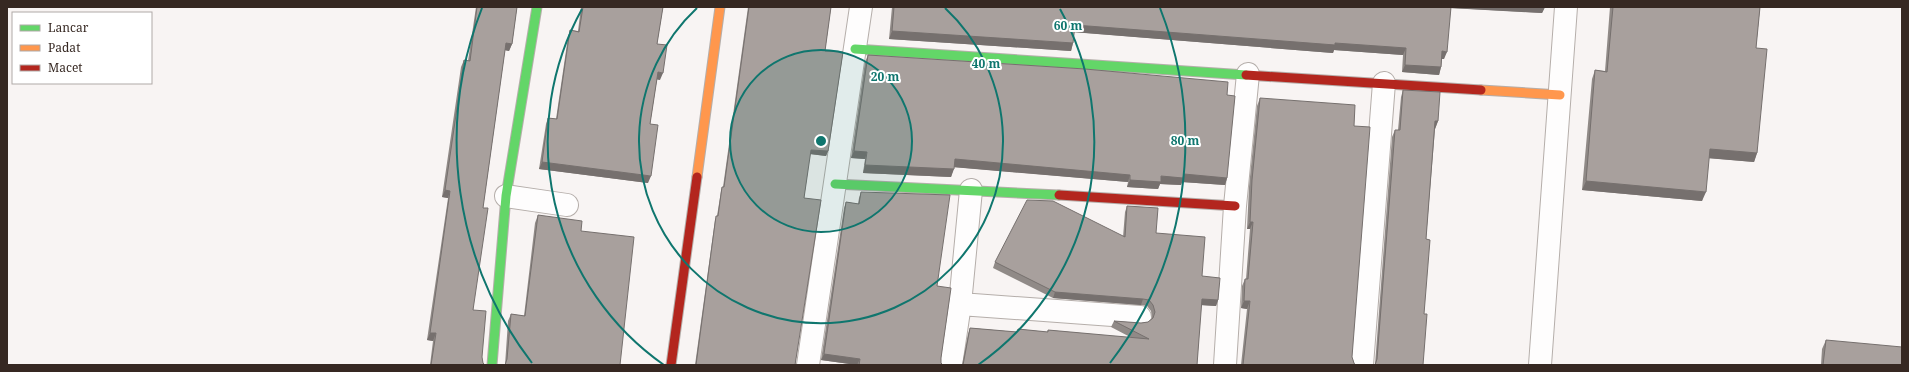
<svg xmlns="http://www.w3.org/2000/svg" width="1909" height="372" viewBox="0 0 1909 372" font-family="'Noto Serif',serif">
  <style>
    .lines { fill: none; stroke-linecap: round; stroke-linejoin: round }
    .street-casing { stroke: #b5aeaa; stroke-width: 24 }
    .fast-casing { stroke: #b5aeaa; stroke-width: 11 }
    .slow-casing { stroke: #b5aeaa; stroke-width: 11 }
    .jam-casing { stroke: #b5aeaa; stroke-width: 11 }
    .street { stroke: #fefdfd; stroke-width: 22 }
    .fast { stroke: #63d668; stroke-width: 9 }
    .slow { stroke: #ff974d; stroke-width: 9 }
    .jam { stroke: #b3261e; stroke-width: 9 }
    .wall { fill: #908a87 }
    .shaded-wall { fill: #76706e }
    .building { fill: #a8a09d; stroke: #76706e }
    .ring { fill: none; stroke: #0f766e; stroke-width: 2 }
    .centre { fill: #0f766e; stroke: #fff; stroke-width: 2 }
    .ring-label { font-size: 12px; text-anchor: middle; font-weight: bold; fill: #0f766e; stroke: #fff; stroke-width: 4; stroke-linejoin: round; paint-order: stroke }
  </style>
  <rect width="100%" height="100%" fill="#f8f4f3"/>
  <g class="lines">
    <defs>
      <path id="street" d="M506 196 567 205
        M960 304 1140 317
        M808 365 861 7
        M951 365 960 304 971 190
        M1225 365 1235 206 1248 74
        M1362 365 1384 83
        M1540 365 1566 7"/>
      <path id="fast" d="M855 49 1246 75
        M835 184 1059 195
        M492 365 506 196 537 7"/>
      <path id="slow" d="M1481 90 1560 95
        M697 177 720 7"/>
      <path id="jam" d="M1246 75 1481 90
        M1059 195 1235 206
        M671 365 697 177"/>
    </defs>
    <use href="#street" class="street-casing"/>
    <use href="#fast" class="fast-casing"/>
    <use href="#slow" class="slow-casing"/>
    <use href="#jam" class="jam-casing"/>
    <use href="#street" class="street"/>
    <use href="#fast" class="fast"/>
    <use href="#slow" class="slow"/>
    <use href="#jam" class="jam"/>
  </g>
  <path class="wall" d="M476 7H517L512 44 509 51 505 50 483 208 473 310 483 363 485 365H430L433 341 427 340 448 198 442 197 461 67 464 60 468 61Z
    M581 7H663L657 44 660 80 657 79 650 124 648 183 539 169 546 124 548 118 556 119 568 37 570 30 578 31Z
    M748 7H831L825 51 828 151 826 156 810 154 804 198 797 352 795 365H695L715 220 717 216 721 191 722 187H723Z
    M892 7H1545L1542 13 1451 8 1444 59H1442L1441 67 1439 75 1402 72 1403 55 1334 50 1333 53 1074 32 1073 43 1071 51 889 39Z
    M1610 7H1760L1756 48 1757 153 1754 162 1709 158 1702 201 1582 190 1592 79 1595 70 1605 71Z
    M868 55 1227 95V178L1225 185 1182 182 1181 185 1160 184 1158 189 1127 187 1128 182 954 167 951 177 863 173 865 159 851 158 865 62Z
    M1403 90 1438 121 1435 129 1426 239 1424 314 1375 365 1392 137 1395 130H1398L1401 97Z
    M1260 98 1354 126 1352 357 1354 363 1355 365H1241L1247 309 1241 308 1242 286 1245 279H1246L1250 229H1247L1249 187 1257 106Z
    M861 192 937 286 941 358V363L943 365H857L821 360 844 208 846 202 858 204 859 198Z
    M1127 206 1202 276 1218 300 1216 306 1201 305 1197 365H962L968 334 970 328 1017 332 1018 329 1047 332 1048 330 1132 338 1111 327 1114 321 1141 323 1148 322 1152 318 1151 311 1147 306 1141 305 1053 298 993 268 995 262 1123 237 1125 212Z
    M538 215 581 231 505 365 508 321 511 314 524 316 535 223Z
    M1826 340 1902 365H1821L1822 349Z"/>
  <path class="shaded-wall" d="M1449 7H1545L1542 13 1449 8Z
    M1075 25 1335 43 1406 48 1403 55 1334 50 1333 53 1072 32Z
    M892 31 1073 43 1071 51 889 39Z
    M506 43 512 44 509 51 504 50Z
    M1442 51 1447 52 1444 59H1440Z
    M1405 65 1441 67 1439 75 1402 72Z
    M658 72 663 73 660 80 655 79Z
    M1435 121H1438L1435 129 1432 128Z
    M1710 149 1757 153 1754 162 1706 158Z
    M811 150 828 151 826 156 810 154Z
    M854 151 867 152 865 159 851 158Z
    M955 159 1130 175 1128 182 952 167Z
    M542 162 651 176 648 183 539 169Z
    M865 165 954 169 951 177 863 173Z
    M1184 174 1227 178 1225 185 1182 182 1181 185 1160 184 1158 189 1127 187 1130 180Z
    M1586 181 1706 192 1702 201 1582 190Z
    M445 190 450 191 448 198 442 197Z
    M1250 222H1253L1250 229H1247Z
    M1055 292 1143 299 1141 305 1053 298Z
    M1202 299 1218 300 1216 306 1200 305Z
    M1244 301H1250L1247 309 1241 308Z
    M430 333H436L433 341 427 340Z
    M824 354 860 359 857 365 821 360Z"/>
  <path class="building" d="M477 7H517L512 44 506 43 483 208H488L473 310 486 311 482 357 483 363 485 365H431L436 333H430L450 191 445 190 464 60 470 61Z
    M583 7H663L657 44 667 45 663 73 658 72 650 124 658 125 651 176 542 162 548 118 557 119 570 30 579 32Z
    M749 7H831L825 51 843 52 828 151 811 150 804 198 821 200 795 365H696L716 216H718L722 187H724Z
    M894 7H1451L1447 52 1442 51 1441 67 1405 65 1406 48 1335 43V45L1075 25 1073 43 892 31Z
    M1613 7H1760L1756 48 1767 49 1757 153 1710 149 1706 192 1586 181 1595 70 1607 72Z
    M868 55 1085 69 1228 82 1227 95 1235 96 1227 178 1184 174 1183 178 1161 176V182L1130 180V175L955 159 954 169 865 165 867 152 854 151Z
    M1403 90 1440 92 1438 121H1435L1426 239 1430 240 1424 314H1427L1423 365H1375L1377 359 1395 130H1400Z
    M1260 98 1355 105 1354 126 1370 127 1352 357 1354 363 1355 365H1243L1250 301H1244L1245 279H1248L1253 222H1250L1252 180Z
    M861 192 950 195 937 286 951 288 941 358V363L943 365H859L860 359 824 354 846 202 859 204Z
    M1027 200 1053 201 1125 237 1127 206 1158 208 1156 233 1205 237 1202 276 1220 278 1218 300 1202 299 1197 365H963L970 328 1017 332 1018 329 1048 332V330L1149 339 1114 321 1141 323 1148 322 1153 318 1155 312 1153 305 1149 300 1143 299 1055 292 995 262Z
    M538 215 582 221 581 231 634 237 620 365H505L507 359 511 314 525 316Z
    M1826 340 1902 347V365H1823Z"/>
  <circle cx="821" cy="141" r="91" fill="#0f766e" fill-opacity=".12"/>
  <g class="ring">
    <circle cx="821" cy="141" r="91"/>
    <path d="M945 8A182 182 0 1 1 697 8"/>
    <path d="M664 365A273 273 0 0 1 582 9M1060 9A273 273 0 0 1 978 365"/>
    <path d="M532 363A364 364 0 0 1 482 8M1160 8A364 364 0 0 1 1110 363"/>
  </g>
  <circle cx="821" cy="141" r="6" class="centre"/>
  <g class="ring-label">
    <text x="1068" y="30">60 m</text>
    <text x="986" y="68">40 m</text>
    <text x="885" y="81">20 m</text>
    <text x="1185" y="145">80 m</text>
  </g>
  <rect width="1909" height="372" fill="none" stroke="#362822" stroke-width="16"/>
  <rect x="12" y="12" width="140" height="72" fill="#ffffff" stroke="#afa9a7"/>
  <rect x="20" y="25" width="20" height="6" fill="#63d668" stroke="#afa9a7"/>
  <text x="48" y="32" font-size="12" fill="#362822">Lancar</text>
  <rect x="20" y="45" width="20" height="6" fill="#ff974d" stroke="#afa9a7"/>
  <text x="48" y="52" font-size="12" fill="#362822">Padat</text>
  <rect x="20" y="65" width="20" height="6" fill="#b3261e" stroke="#afa9a7"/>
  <text x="48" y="72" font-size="12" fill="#362822">Macet</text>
</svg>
